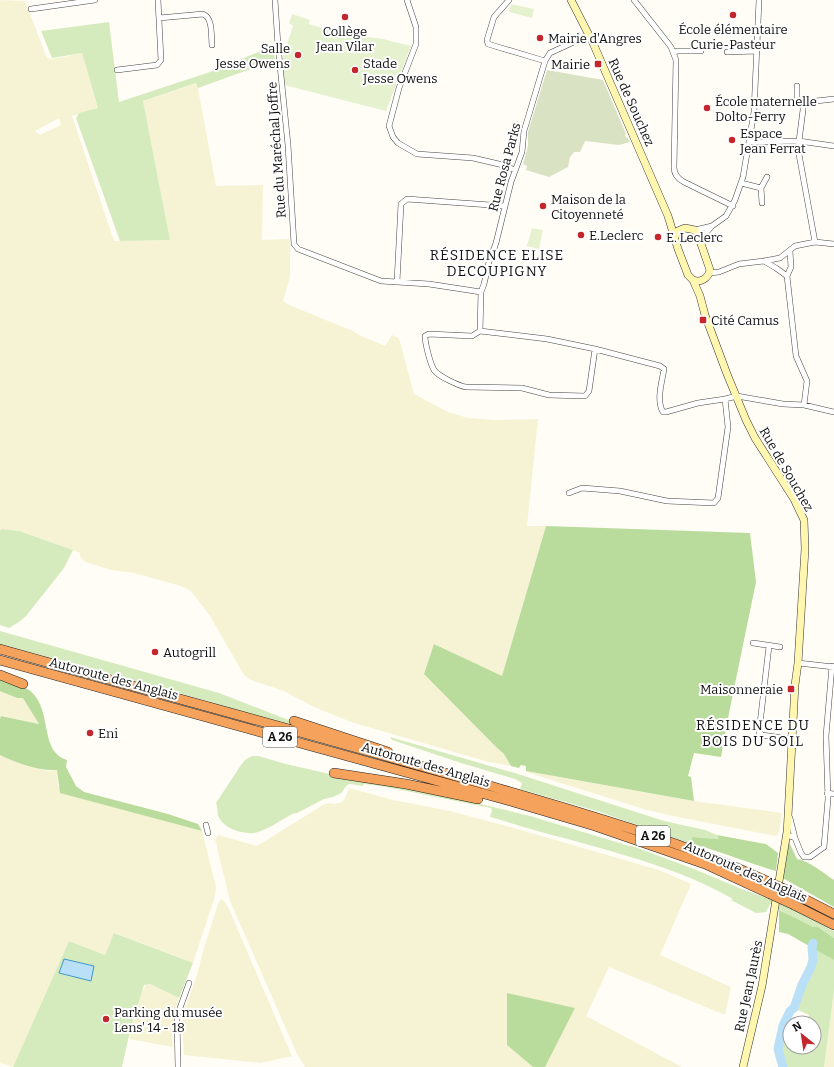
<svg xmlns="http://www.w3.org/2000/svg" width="834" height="1067" viewBox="0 0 834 1067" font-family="Bitter,serif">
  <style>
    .farmland { fill: #f6f3d4; fill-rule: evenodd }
    .green { fill: #d5ebbd }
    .forest { fill: #b9dc9c }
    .cemetery { fill: #d9e3c4 }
    .pitch { fill: #e6f2cf }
    .water { fill: #b9e0f7; stroke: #3f96cf }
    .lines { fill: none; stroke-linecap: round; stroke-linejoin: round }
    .river { stroke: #b9e0f7; stroke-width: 9 }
    .street-casing { stroke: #444; stroke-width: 6 }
    .secondary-casing { stroke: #333; stroke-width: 8 }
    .highway-casing { stroke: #222; stroke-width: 10 }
    .street { stroke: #fff; stroke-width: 5 }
    .secondary { stroke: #fff6b0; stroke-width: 7 }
    .highway { stroke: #f5a25d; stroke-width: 9 }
    .highway-bridge-casing { stroke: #222; stroke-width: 10; stroke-linecap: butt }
    .highway-bridge { stroke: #f5a25d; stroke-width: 9 }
    .poi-dot { fill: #c4262e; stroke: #fff; stroke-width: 1.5 }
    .labels { text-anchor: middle; stroke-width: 4; stroke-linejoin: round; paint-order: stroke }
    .shield { fill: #fff; stroke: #585858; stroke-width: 1 }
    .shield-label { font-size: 12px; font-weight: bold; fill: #111 }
    .poi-label { font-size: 13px; fill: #111; stroke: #fff; text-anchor: start }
    .street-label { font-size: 13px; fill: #111; stroke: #fff }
    .neighbourhood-label { font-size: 14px; letter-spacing: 1px; fill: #111; stroke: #fff }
  </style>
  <rect width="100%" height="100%" fill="#fffdf5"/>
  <path class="farmland" d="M0 0 25 1 47 58 53 59 82 53 98 108 72 116 114 241 170 240 143 101 197 83 216 186 263 185 262 240 290 239V277L283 301 289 305 353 331 359 335 385 346 392 335 399 338 414 394 448 412 468 418 495 420 538 419 527 526H546L502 677 435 644 424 673 496 747 504 754 511 766 485 761 351 722 314 707 284 691 251 680 244 675 210 616 191 591 181 586 134 573 111 570 92 564 85 562 80 556V553L73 550 19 531 2 529 0 531ZM59 118 61 125 40 135 35 131Z
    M0 691 23 696 40 724 2 716 0 719Z
    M0 755 14 761 47 771 57 770 58 786 186 827 202 831 216 887 215 896 193 963 115 933 105 955 69 941 13 1067 0 1063Z
    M526 771 694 801 782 813 779 832 776 836 673 816 647 810 529 773Z
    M349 788 393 800 450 811 517 829 659 870 691 884 660 955 731 987 725 1015 609 967 586 1016 682 1067H305L297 1054 230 901 215 839 218 835 257 846 323 805 328 803 334 804 340 803 344 800Z
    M221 899 225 902 229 909 292 1056 260 1063 184 1055 182 1024 185 1009 197 975 203 951 219 901Z
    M146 984H150L179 998 175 1010 173 1023 172 1036 173 1047 129 1039 131 1026 140 996Z
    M834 991V1067H824Z"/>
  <path class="green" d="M109 22 119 102 210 72 273 46 275 60 198 88 196 83 143 101 170 240 120 241 76 118 79 113 98 108 82 53 52 58 41 31Z
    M2 529 19 531 73 550 64 568 26 616 19 622 9 628 0 625V531Z
    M0 631 219 693 309 728 308 731 204 700 0 644Z
    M390 737 518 774 664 821 705 830 717 835 719 839 692 837V844L600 812 520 789 522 783 515 779 461 763 392 740Z
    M252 756H258L286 764 334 775 419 790 489 806 530 816 626 845 635 847 694 869 744 890 781 903 834 931V938L818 927H813L799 921 770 904 766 912 756 913 731 900 733 899C681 869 621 854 564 838 539 832 515 824 490 817L492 810 491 808 381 786 364 784 363 786 350 784 347 785 341 793 333 797 324 799 297 813 292 814C283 819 267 830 258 832 246 836 225 829 219 818 217 814 218 808 216 803L241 765 245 760Z
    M114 933 193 963 179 998 150 984 144 985 131 1026 122 1067H13L69 941 105 955Z
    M812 947 834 960V991L824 1067H783L778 1052 780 1041H783L790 1044V1047H814V1023H806L809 1015 794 1008C796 1001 798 994 801 987 808 970 814 967 812 947Z"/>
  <path class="forest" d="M546 526 750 533 756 582 730 708 721 757 694 753 688 776 691 777 694 801 526 771V766L521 765 519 768 511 766 504 754 496 747 424 674 434 644 502 676Z
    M0 679C9 682 21 684 29 690 54 709 38 751 67 760L66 767 76 786 84 792 168 814 198 824 202 831 60 793 57 770C38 771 17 763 0 755V719L1 716 39 724 23 698H17L0 691Z
    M717 835 766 844 778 853 776 871C748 863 720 851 692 844V837L719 839Z
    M789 842 797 859C810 861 823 873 834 880V907L781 877Z
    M779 910 813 927H818L834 938V960L788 934 779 932Z
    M507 993 575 1008 545 1067H533L507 1045Z"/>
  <path class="cemetery" d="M547 70 603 80 626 134 625 135 626 137 628 138 630 142 619 145 585 141 580 152H574L570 157 568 167 549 177 526 170 527 166 523 164 528 146V132Z"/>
  <path class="pitch" d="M511 4 534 9 532 18 509 12Z
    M292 14 310 20 309 24 340 33 383 39 411 46 386 111 284 85 281 62 293 26 289 23Z
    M532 228 543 230 539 249 527 246Z"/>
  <path class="water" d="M64 959 94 966 91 981 59 973Z"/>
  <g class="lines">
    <path class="river" d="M783 1067 778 1049 783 1026 790 1011 794 1008 802 985 811 967 813 960 812 947 813 943"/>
    <defs>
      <path id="street" d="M275 0 278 46 288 145 294 244 298 249 381 281 429 284 481 292
        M407 0 416 27V44L399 88 389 126 393 137 398 143 417 154 473 158 503 165 515 170
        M509 0 494 17 487 40 488 44 545 61
        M634 0 671 47 676 60 674 167C674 175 678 179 684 182L733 206
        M31 9 95 0
        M159 18 203 14C213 18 211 35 212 45
        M727 52 757 51
        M674 53 677 51H701
        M117 70 157 65 161 60 158 0
        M797 86V98L803 104V110L798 149 815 242
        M803 104 807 102 834 99
        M750 142 799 141 834 146
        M741 183 761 188 762 203
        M761 188 767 177
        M695 230 712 226 726 216 735 200 743 177 754 112 759 0
        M701 242 705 234 711 227
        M764 261 776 268 787 276 796 356 807 381 804 405
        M709 273 719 272 739 264 764 261 780 258 795 246 815 242 834 244
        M787 276 791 267 790 251
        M397 282 401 204 407 199 504 206
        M480 331 481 292 484 284 489 262 496 243 511 182 522 152 524 131 545 61 550 53 589 35
        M480 331 472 336 429 334 425 336C425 343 430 363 434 370 438 376 459 386 466 387L522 388 549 395 585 396 589 391 595 349
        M480 331 547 339 595 349 660 366 664 369C662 382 656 400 663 412H666L698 403 725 399
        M569 493 582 488 620 491 667 501 714 503 718 498 728 427 725 399 737 396 783 404 804 405 834 412
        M753 643 780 647
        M769 646 759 732 762 735 796 740
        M798 663 834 667
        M827 793 834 794
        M790 818 795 838
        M206 825 208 833
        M787 835 795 838 801 853 804 857H810L824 847 828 799 826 736 832 666
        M178 1067 177 1018 180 1008 189 983"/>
      <path id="secondary" d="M571 0 593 43 668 216 678 249 688 275 693 280 700 296 705 315 727 374 746 420 755 438 794 499 804 520 805 549 798 663 795 685 787 835
        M675 237 678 231 685 228 695 230 698 235 710 270C708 279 700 283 693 280
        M743 1067 762 986 787 832"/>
      <path id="highway" d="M0 649C160 694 321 737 480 783 578 812 678 839 771 883
        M0 660 510 801 595 826 705 864 770 894
        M0 675 23 684
        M294 721 388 752
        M334 773 406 784 478 799
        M787 890 834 914
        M794 905 834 925"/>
    </defs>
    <use href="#street" class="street-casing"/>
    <use href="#secondary" class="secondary-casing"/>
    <use href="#highway" class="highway-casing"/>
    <use href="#street" class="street"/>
    <use href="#secondary" class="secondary"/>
    <use href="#highway" class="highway"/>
    <defs>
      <path id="highway-bridge" d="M771 883 787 890
        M770 894 794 905"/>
    </defs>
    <use href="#highway-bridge" class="highway-bridge-casing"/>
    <use href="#highway-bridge" class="highway-bridge"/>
  </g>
  <g class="poi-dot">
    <circle cx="733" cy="15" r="4"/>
    <circle cx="345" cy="17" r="4"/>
    <circle cx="540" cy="38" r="4"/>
    <circle cx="298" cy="55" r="4"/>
    <rect x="594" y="60" width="8" height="8" rx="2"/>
    <circle cx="355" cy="70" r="4"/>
    <circle cx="707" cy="108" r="4"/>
    <circle cx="732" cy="140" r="4"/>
    <circle cx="543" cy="206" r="4"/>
    <circle cx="581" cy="235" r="4"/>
    <circle cx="658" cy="237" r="4"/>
    <rect x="699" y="316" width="8" height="8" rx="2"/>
    <circle cx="155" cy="652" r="4"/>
    <rect x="787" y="685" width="8" height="8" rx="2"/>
    <circle cx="90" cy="733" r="4"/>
    <circle cx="106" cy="1019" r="4"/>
  </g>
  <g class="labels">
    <g class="shield">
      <rect x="263" y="727" width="34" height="20" rx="3"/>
      <rect x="636" y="826" width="34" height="20" rx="3"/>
    </g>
    <g class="shield-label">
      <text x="280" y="741">A 26</text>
      <text x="653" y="840">A 26</text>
    </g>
    <g class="poi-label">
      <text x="733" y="34" text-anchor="middle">École élémentaire<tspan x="733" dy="15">Curie-Pasteur</tspan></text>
      <text x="345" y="36" text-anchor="middle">Collège<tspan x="345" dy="15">Jean Vilar</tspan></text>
      <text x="548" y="43">Mairie d'Angres</text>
      <text x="290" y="53" text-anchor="end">Salle<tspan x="290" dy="15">Jesse Owens</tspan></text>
      <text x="363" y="68">Stade<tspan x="363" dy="15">Jesse Owens</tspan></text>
      <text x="590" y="69" text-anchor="end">Mairie</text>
      <text x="715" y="106">École maternelle<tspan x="715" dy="15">Dolto-Ferry</tspan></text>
      <text x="740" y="138">Espace<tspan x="740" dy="15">Jean Ferrat</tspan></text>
      <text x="551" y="204">Maison de la<tspan x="551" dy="15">Citoyenneté</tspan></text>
      <text x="589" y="240">E.Leclerc</text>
      <text x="666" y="242">E. Leclerc</text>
      <text x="711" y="325">Cité Camus</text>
      <text x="163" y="657">Autogrill</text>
      <text x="783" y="694" text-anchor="end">Maisonneraie</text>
      <text x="98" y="738">Eni</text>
      <text x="114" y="1017">Parking du musée<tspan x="114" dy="15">Lens' 14 - 18</tspan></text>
    </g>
    <g class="street-label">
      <text transform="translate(632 102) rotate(66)" y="5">Rue de Souchez</text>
      <text transform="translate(276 150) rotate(-94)" y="5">Rue du Maréchal Joffre</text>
      <text transform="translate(504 167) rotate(-75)" y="5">Rue Rosa Parks</text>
      <text transform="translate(787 469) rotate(60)" y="5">Rue de Souchez</text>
      <text transform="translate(114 678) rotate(15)" y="5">Autoroute des Anglais</text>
      <text transform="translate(426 764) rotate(16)" y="5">Autoroute des Anglais</text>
      <text transform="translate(746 871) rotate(24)" y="5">Autoroute des Anglais</text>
      <text transform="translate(748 986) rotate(-78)" y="5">Rue Jean Jaurès</text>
    </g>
    <g class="neighbourhood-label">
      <text x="497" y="260">RÉSIDENCE ELISE<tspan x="497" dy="16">DECOUPIGNY</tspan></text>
      <text x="753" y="730">RÉSIDENCE DU<tspan x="753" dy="16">BOIS DU SOIL</tspan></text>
    </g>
  </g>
  <g transform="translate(802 1035) rotate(330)"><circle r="19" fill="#ffffff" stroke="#a0a0a0"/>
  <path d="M0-3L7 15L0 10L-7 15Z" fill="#c4262e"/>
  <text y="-6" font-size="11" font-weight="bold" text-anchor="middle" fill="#111111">N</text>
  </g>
</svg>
